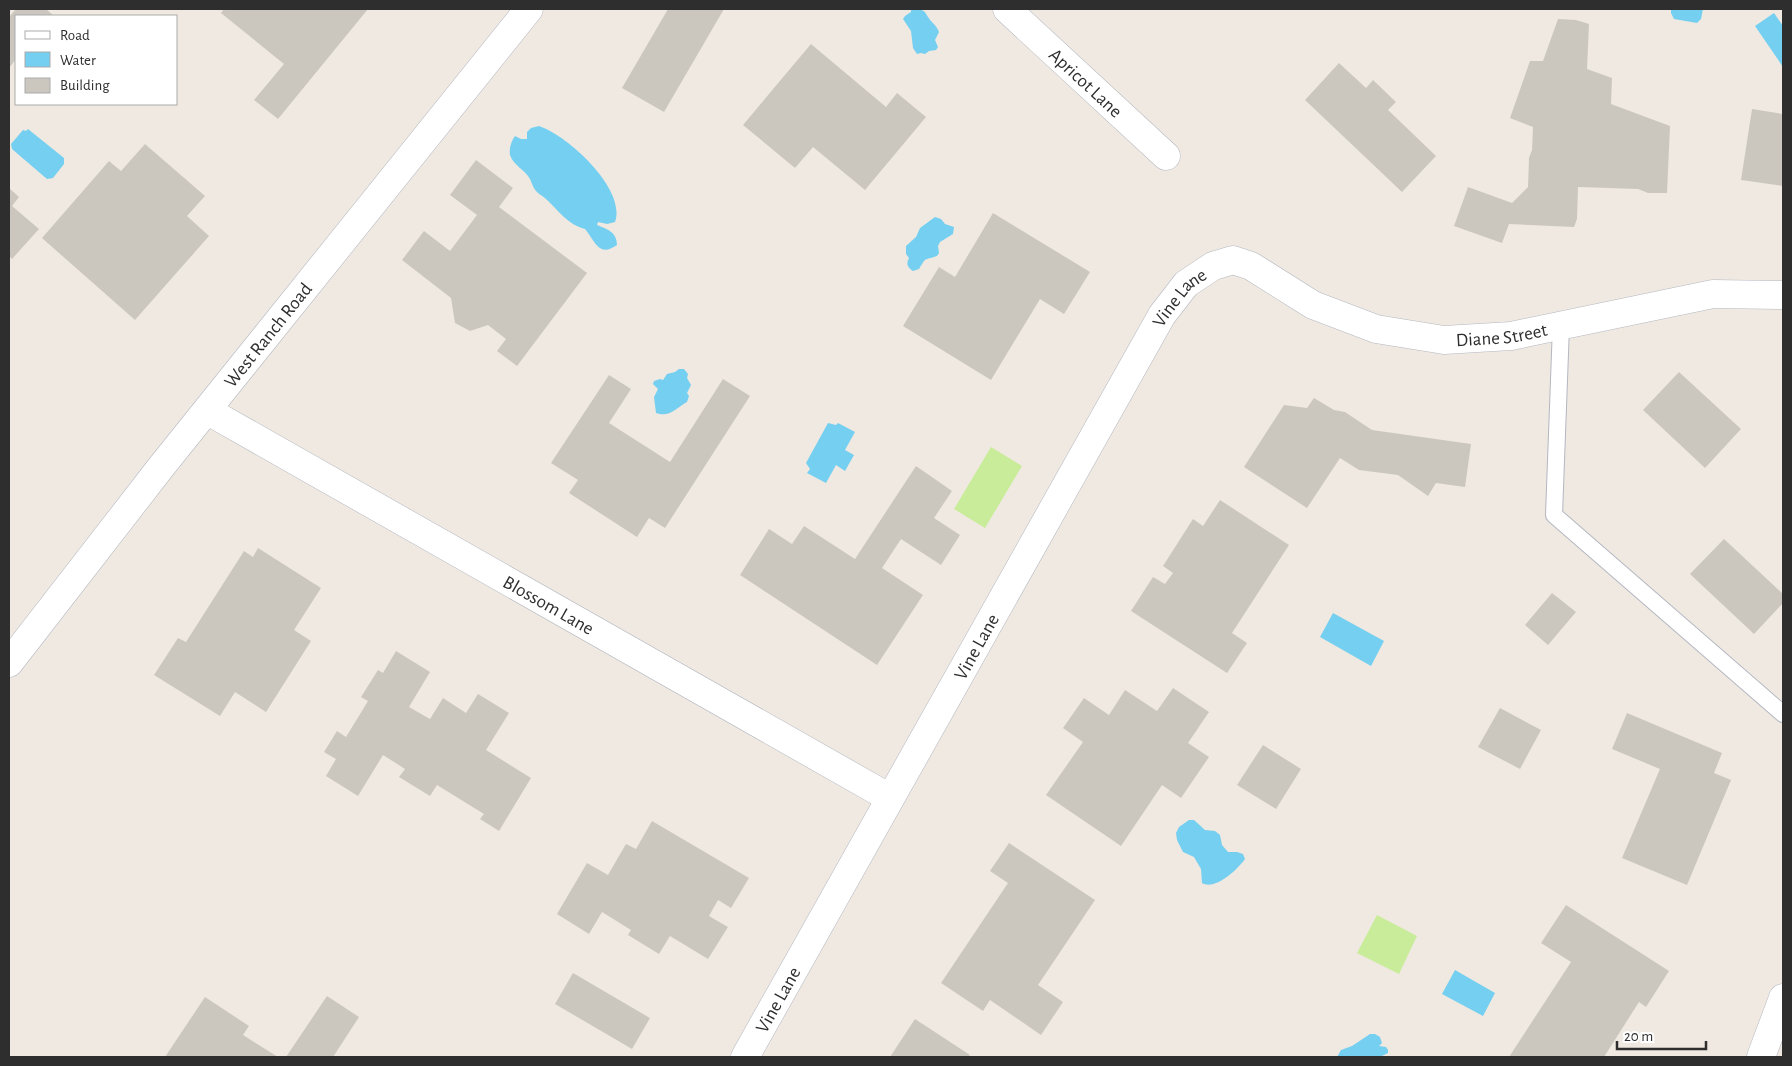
<svg xmlns="http://www.w3.org/2000/svg" width="1792" height="1066" viewBox="0 0 1792 1066" font-family="'Alegreya Sans',sans-serif">
  <style>
    .pitch { fill: #c9ec9a }
    .water { fill: #75cff0 }
    .building { fill: #cbc7bf }
    .lines { fill: none; stroke-linecap: round; stroke-linejoin: round }
    .lane-casing { stroke: #b4b7c1; stroke-width: 18 }
    .street-casing { stroke: #b4b7c1; stroke-width: 29 }
    .lane { stroke: #fff; stroke-width: 16 }
    .street { stroke: #fff; stroke-width: 28 }
    .labels { text-anchor: middle; stroke-width: 4.5; stroke-linejoin: round; paint-order: stroke }
    .street-label { font-size: 19px; fill: #2e2e2e; stroke: #fff }
  </style>
  <rect width="100%" height="100%" fill="#efe9e1"/>
  <path class="pitch" d="M991 447 1022 466 985 528 954 509Z
    M1377 915 1417 936 1399 974 1357 953Z"/>
  <path class="water" d="M911 9C927 9 923 11 931 21 935 25 937 27 939 32L935 40 938 47 936 50 929 51 925 54 921 53 917 54 913 48 911 31 903 19 905 16 911 12Z
    M1671 9H1703L1701 19 1697 23 1674 19 1671 13Z
    M1774 13 1783 26V67L1755 26Z
    M539 126C567 135 627 189 615 222L607 224 598 222 597 225C607 229 617 232 617 245 599 258 595 241 585 229 567 224 559 211 546 199 543 196 540 195 537 192 533 188 532 183 530 179 525 170 513 165 510 155 509 149 511 141 515 136L521 139H527V132L531 128Z
    M28 129 64 158V164L53 178 47 179 12 149 11 144 23 130 26 131Z
    M935 217 941 219 945 224 954 227 953 234 940 242 938 246 939 253 937 256C923 261 927 256 919 269L913 271C907 267 906 264 909 258L906 254V246L916 237 920 228Z
    M679 369H684L688 374 687 378 691 385 687 393 689 396 687 402C677 407 670 418 656 413L654 397 658 389 653 384 654 381 660 379 663 380 667 374 675 372Z
    M828 423 836 425 838 423 855 432 845 450 854 455 845 471 836 465 826 483 807 473 810 469 806 463Z
    M1333 613 1384 641 1371 666 1320 637Z
    M1189 820H1194L1205 830 1215 831 1220 835 1222 845 1228 852H1237L1243 854 1245 859C1238 869 1215 891 1202 883L1201 869 1194 857 1183 852 1177 840 1176 833 1179 827Z
    M1455 970 1495 993 1483 1016 1442 994Z
    M1370 1034H1375L1380 1037 1382 1043 1379 1046 1386 1047 1388 1050V1053L1380 1057H1337L1341 1050 1352 1046Z"/>
  <path class="building" d="M16 9H46L54 16H16V59L9 68V17Z
    M224 9H281L282 10 284 9H368L278 119 254 100 284 64 221 13Z
    M668 9H724L664 112 622 88Z
    M1558 19 1576 20 1589 24 1587 69 1612 78 1611 104 1670 126 1667 193H1648L1638 189 1578 187 1577 219 1574 227 1509 224 1502 243 1454 226 1468 187 1512 203 1528 187 1529 158 1532 150 1533 127 1510 118 1530 61H1543Z
    M811 44 886 107 897 93 926 117 865 190 813 147 795 168 743 125Z
    M1339 63 1366 88 1373 80 1396 102 1388 110 1436 156 1402 192 1305 100Z
    M1752 109 1783 114V186L1741 180Z
    M145 144 205 196 187 216 209 236 135 320 42 238 109 161 121 171Z
    M476 160 513 188 499 207 587 273 517 366 497 351 506 339 488 325 470 331 455 323 451 298 402 260 424 231 450 251 477 215 450 195Z
    M9 188 19 197 12 206 39 229 12 259 9 256Z
    M993 213 1090 272 1064 314 1040 299 991 380 903 326 939 267 955 277Z
    M1679 372 1741 429 1705 468 1643 410Z
    M609 375 631 389 609 423 670 462 723 379 750 396 665 528 649 518 637 537 569 493 578 480 551 463Z
    M1314 398 1334 410 1345 412 1372 430 1471 444 1465 487 1436 483 1428 496 1398 475 1359 470 1340 458 1307 508 1244 467 1284 405 1307 408Z
    M916 466 952 491 934 518 960 535 941 565 901 539 882 568 923 595 877 665 740 575 769 529 792 544 804 526 855 559Z
    M1220 500 1289 545 1232 633 1247 643 1227 673 1131 611 1153 577 1165 584 1173 573 1163 566 1193 519 1203 526Z
    M1724 539 1783 594V603L1754 634 1690 574Z
    M258 548 321 588 294 630 311 641 266 712 235 692 220 716 154 675 178 638 186 642 244 551 253 557Z
    M1552 593 1576 612 1548 645 1525 625Z
    M396 651 430 672 409 707 430 719 443 698 466 713 478 694 509 713 486 750 531 778 499 831 480 819 484 814 437 785 430 796 399 777 405 769 383 755 358 796 326 776 336 759 324 752 337 731 346 737 368 701 361 697 378 670 383 673Z
    M1173 688 1209 712 1188 743 1209 757 1181 798 1162 785 1121 846 1046 795 1083 742 1063 728 1084 698 1109 715 1125 690 1157 711Z
    M1500 708 1541 730 1520 769 1478 747Z
    M1627 713 1722 753 1714 773 1731 780 1687 885 1622 858 1660 769 1612 749Z
    M1263 745 1301 769 1276 809 1237 785Z
    M652 821 749 878 731 908 718 900 709 916 728 927 708 959 670 936 659 954 628 935 631 930 602 912 589 934 557 914 587 863 608 875 626 844 636 849Z
    M1009 843 1095 900 1038 985 1063 1002 1041 1035 990 1000 983 1011 941 983 1008 883 990 871Z
    M1566 905 1669 971 1646 1007 1639 1002 1604 1057H1509L1571 962 1541 943Z
    M573 973 650 1018 632 1049 555 1004Z
    M327 996 359 1017 333 1057H286Z
    M205 997 249 1026 243 1035 278 1057H165Z
    M915 1019 970 1055 968 1057H890Z"/>
  <g class="lines">
    <defs>
      <path id="lane" d="M1561 326 1554 515 1783 714"/>
      <g id="street">
        <path id="s1" d="M1007 9 1166 156"/>
        <path id="s2" d="M208 411 890 798"/>
        <path id="s3" d="M9 663 161 467 529 9"/>
        <path id="s4" d="M745 1057 1162 315 1186 284 1213 266 1233 260 1251 266 1313 305 1376 329 1444 340 1511 336 1713 294 1783 295"/>
        <path d="M1761 1057 1783 998"/>
      </g>
    </defs>
    <use href="#lane" class="lane-casing"/>
    <use href="#street" class="street-casing"/>
    <use href="#lane" class="lane"/>
    <use href="#street" class="street"/>
  </g>
  <g class="labels">
    <g class="street-label">
      <text dy="7" stroke="none"><textPath href="#s1" startOffset="108">Apricot Lane</textPath></text>
      <text dy="7" stroke="none"><textPath href="#s4" startOffset="876">Vine Lane</textPath></text>
      <text dy="7" stroke="none"><textPath href="#s4" startOffset="1230">Diane Street</textPath></text>
      <text dy="7" stroke="none"><textPath href="#s3" startOffset="418">West Ranch Road</textPath></text>
      <text dy="7" stroke="none"><textPath href="#s2" startOffset="392">Blossom Lane</textPath></text>
      <text dy="7" stroke="none"><textPath href="#s4" startOffset="471">Vine Lane</textPath></text>
      <text dy="7" stroke="none"><textPath href="#s4" startOffset="66">Vine Lane</textPath></text>
    </g>
  </g>
  <rect width="1792" height="1066" fill="none" stroke="#2e2e2e" stroke-width="20"/>
  <rect x="15" y="15" width="162" height="90" fill="#ffffff" stroke="#ababab"/>
  <rect x="25" y="31" width="25" height="8" fill="#ffffff" stroke="#ababab"/>
  <text x="60" y="40" font-size="15" fill="#2e2e2e">Road</text>
  <rect x="25" y="52" width="25" height="15" fill="#75cff0" stroke="#ababab"/>
  <text x="60" y="65" font-size="15" fill="#2e2e2e">Water</text>
  <rect x="25" y="78" width="25" height="15" fill="#cbc7bf" stroke="#ababab"/>
  <text x="60" y="90" font-size="15" fill="#2e2e2e">Building</text>
  <path d="M1617 1041v8h89v-8" fill="none" stroke="#2e2e2e" stroke-width="2.5"/>
  <text x="1624" y="1041" font-size="15" fill="#2e2e2e" stroke="#ffffff" stroke-width="4" paint-order="stroke">20 m</text>
</svg>
